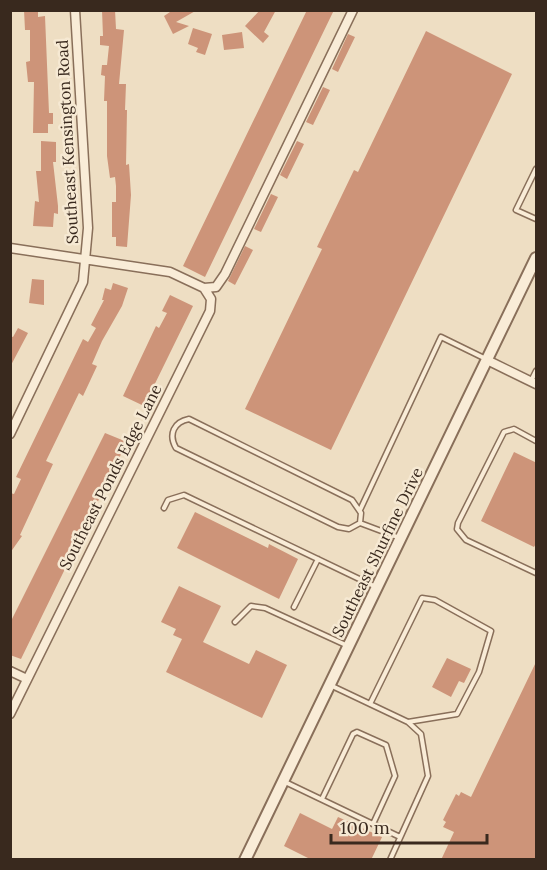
<svg xmlns="http://www.w3.org/2000/svg" width="547" height="870" viewBox="0 0 547 870" font-family="Lora,serif">
  <style>
    .building { fill: #cd9479 }
    .lines { fill: none; stroke-linecap: round; stroke-linejoin: round }
    .service-casing { stroke: #896f5a; stroke-width: 7 }
    .minor-casing { stroke: #896f5a; stroke-width: 11 }
    .tertiary-casing { stroke: #896f5a; stroke-width: 14 }
    .service { stroke: #f9ecd7; stroke-width: 4 }
    .minor { stroke: #f9ecd7; stroke-width: 8 }
    .tertiary { stroke: #f9ecd7; stroke-width: 10 }
    .labels { text-anchor: middle; stroke-width: 5; stroke-linejoin: round; paint-order: stroke }
    .street-label { font-size: 16px; fill: #39291e; stroke: #f6e9d3 }
  </style>
  <rect width="100%" height="100%" fill="#eedec3"/>
  <path class="building" d="M24 10H38V17L45 16 49 113H53V124H48V133H33L34 82H28L26 62 30 61V30H25Z
    M102 10H115L116 29 124 30 119 84H126L125 110H127L126 165 129 164 131 195 127 247 116 246V237H112V202H116V186L115 177 110 178 107 156V101H104L105 76 101 75 102 65H107L109 46 100 45V36H103Z
    M173 10H197L176 22 189 26 173 34 164 16Z
    M260 10H276L264 32 269 36 263 43 245 26Z
    M307 10H334L205 277 183 266Z
    M193 28 212 34 205 55 196 52 198 48 188 44Z
    M426 31 512 74 331 450 245 409 322 249 317 247 354 170 358 172Z
    M242 32 244 48 224 50 222 35Z
    M348 34 355 37 338 72 332 69Z
    M323 87 330 90 313 125 306 122Z
    M41 141 56 142V162H53L58 206V214L54 213 53 227 33 226 35 201 39 202 36 171H41Z
    M297 141 304 144 287 179 280 175Z
    M271 194 278 197 261 232 254 229Z
    M245 246 253 250 235 285 228 281Z
    M32 279 44 280V305L29 303Z
    M113 283 128 288 122 306 102 341 92 364 97 366 83 396 79 393 46 461 53 464 20 535 22 536 10 553V493L14 494 21 479 16 477 83 339 88 342 96 328 91 325 104 300H102L105 288 111 290Z
    M170 295 193 306 144 406 123 396 156 326 159 328 167 313 162 311Z
    M18 328 28 333 10 367V336L13 337Z
    M105 433 127 442 21 659 10 655V623Z
    M514 452 537 463V542L534 547 481 521Z
    M195 512 268 548 269 544 298 559 279 599 177 548Z
    M179 586 221 606 203 642 249 664 256 650 287 665 262 718 166 672 182 639 173 635 176 629 161 622Z
    M447 658 471 669 464 683 459 681 451 697 432 687Z
    M537 660V860H441L454 832 443 827 446 822 443 820 456 794 459 796 461 792 471 797Z
    M300 813 332 829 338 817 382 837 371 860H312L284 846Z"/>
  <g class="lines">
    <defs>
      <path id="service" d="M536 169 516 210 536 219
        M531 381 536 371
        M536 441 514 429 504 432 458 523 457 529 466 540 536 573
        M164 508 168 500 184 495 376 587
        M360 510 441 337 486 359
        M360 523 361 513 352 500 189 419C174 422 168 434 176 448L338 527 349 529 360 523 400 538
        M294 607 318 559
        M235 622 251 606 265 608 348 646
        M330 685 408 722 421 734 428 776 390 860
        M370 704 422 598 435 600 491 631 479 672 457 714 408 722
        M283 781 400 837
        M322 799 353 734 357 732 386 745 395 776 373 824"/>
      <path id="minor" d="M10 248 170 272 204 288 211 299 210 311 10 714
        M204 288 216 287 225 274 353 10
        M487 360 536 384
        M10 434 83 282 88 228 75 10
        M10 671 27 679"/>
      <path id="tertiary" d="M245 860 536 258"/>
    </defs>
    <use href="#service" class="service-casing"/>
    <use href="#minor" class="minor-casing"/>
    <use href="#tertiary" class="tertiary-casing"/>
    <use href="#service" class="service"/>
    <use href="#minor" class="minor"/>
    <use href="#tertiary" class="tertiary"/>
  </g>
  <g class="labels">
    <g class="street-label">
      <text transform="translate(67 142) rotate(-93)" y="6">Southeast Kensington Road</text>
      <text transform="translate(110 477) rotate(-63)" y="6">Southeast Ponds Edge Lane</text>
      <text transform="translate(377 552) rotate(-64)" y="6">Southeast Shurfine Drive</text>
    </g>
  </g>
  <rect width="547" height="870" fill="none" stroke="#39291e" stroke-width="24"/>
  <path d="M331 834v9h156v-9" fill="none" stroke="#39291e" stroke-width="3"/>
  <text x="340" y="834" font-size="18" fill="#39291e" stroke="#f6e9d3" stroke-width="4.5" paint-order="stroke">100 m</text>
</svg>
